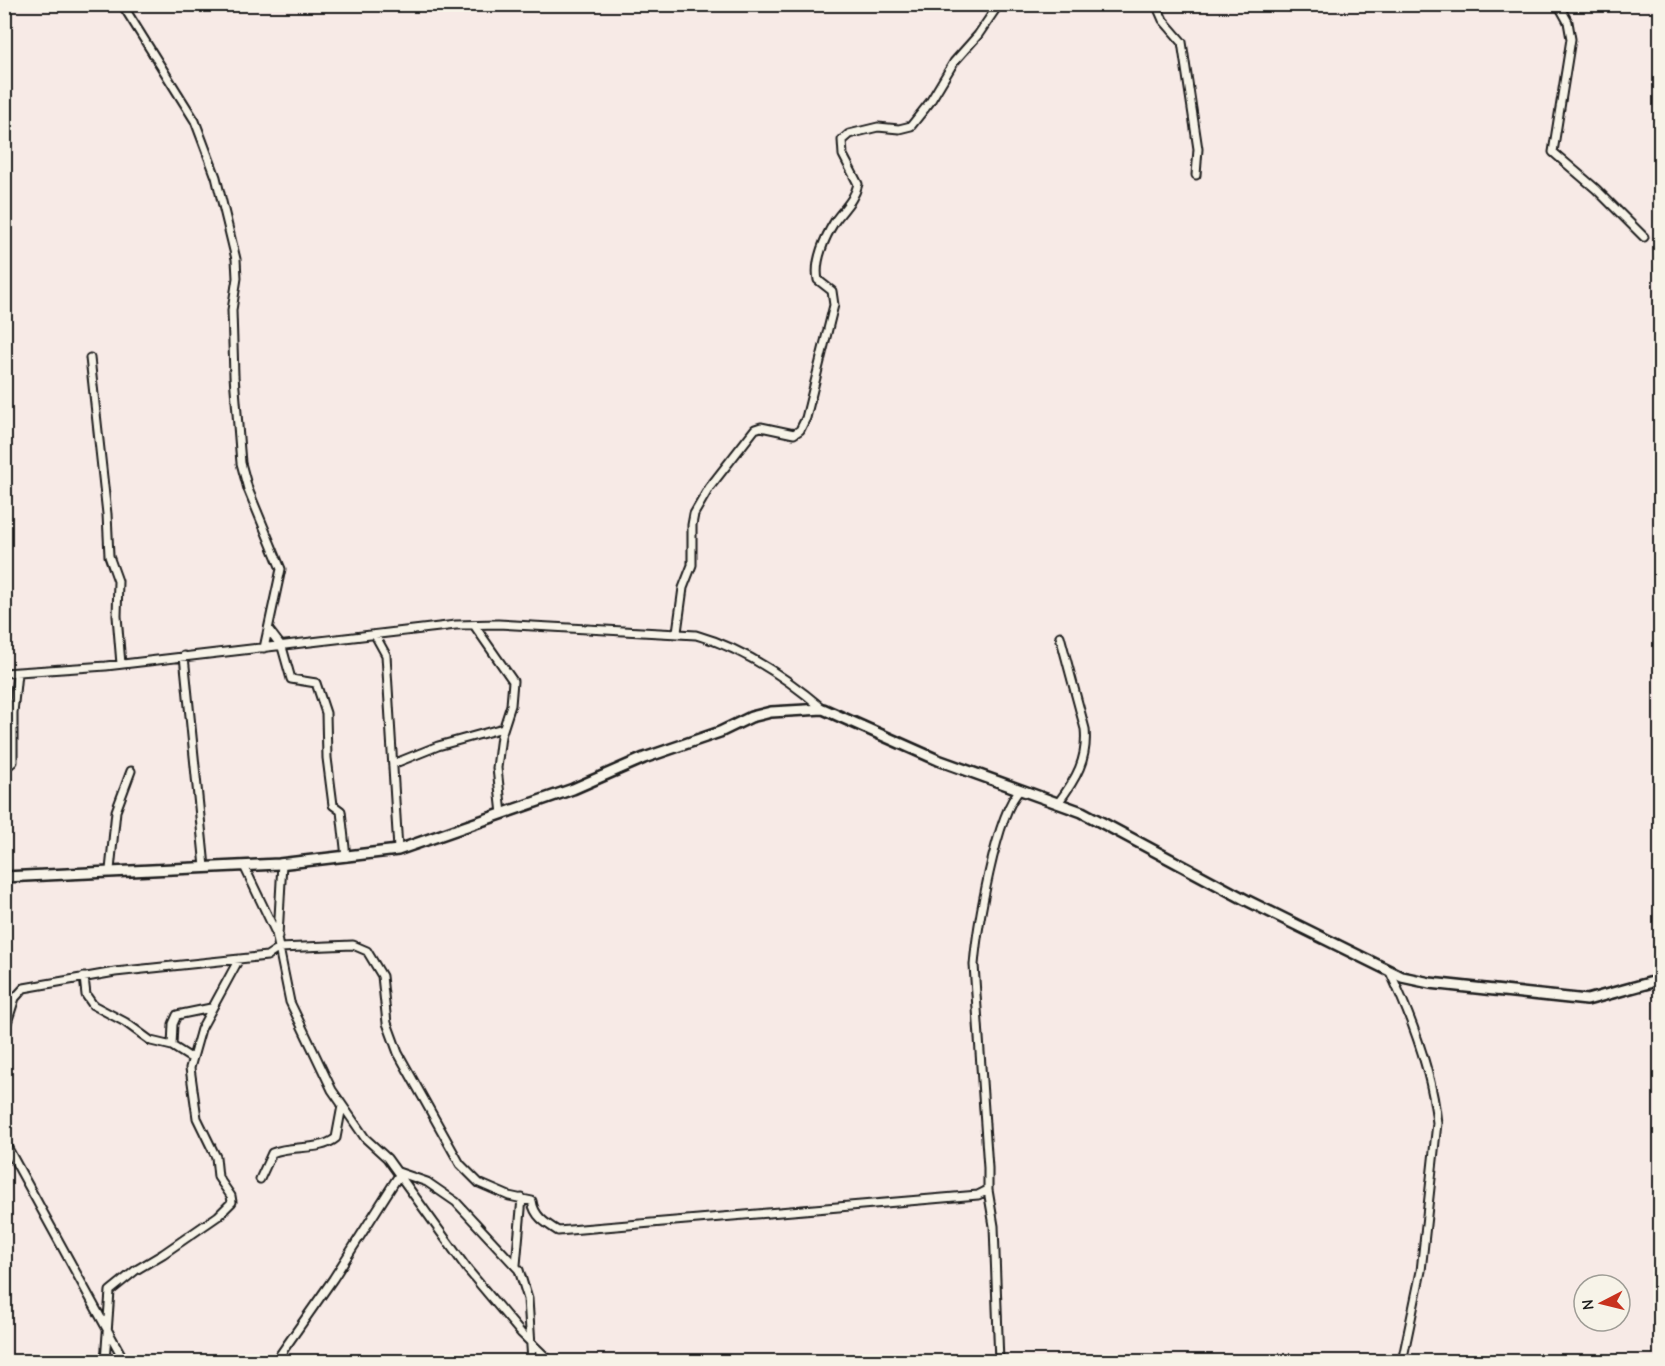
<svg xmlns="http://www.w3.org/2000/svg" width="1665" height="1366" viewBox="0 0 1665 1366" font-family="'Comic Neue',sans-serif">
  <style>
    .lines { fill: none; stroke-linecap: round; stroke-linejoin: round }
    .street-casing { stroke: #1c1c1c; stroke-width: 11 }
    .secondary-casing { stroke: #1c1c1c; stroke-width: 14 }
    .street { stroke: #f7f3e8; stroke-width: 7 }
    .secondary { stroke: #f7f3e8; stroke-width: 9 }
  </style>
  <rect width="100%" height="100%" fill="#f7eae6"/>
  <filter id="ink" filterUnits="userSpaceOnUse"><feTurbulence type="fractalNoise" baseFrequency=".0167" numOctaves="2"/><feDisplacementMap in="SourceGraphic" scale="12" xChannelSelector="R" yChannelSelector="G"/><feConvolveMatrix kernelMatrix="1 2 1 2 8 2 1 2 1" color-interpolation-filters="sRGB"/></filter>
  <g filter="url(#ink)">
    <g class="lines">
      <defs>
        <path id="street" d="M122 4 195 121 216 177 236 259 237 278 232 310 234 376 241 463 248 489 281 569 264 648
          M1156 4 1163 20 1182 42 1198 149 1196 175
          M1558 4 1568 22 1571 39 1553 152 1596 189 1644 237
          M90 358 107 514 109 556 118 581 117 616 121 664
          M474 625 513 681 511 705 501 736 497 768 502 814
          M269 630 282 647 291 679 316 683 326 713 327 758 333 805 341 811 346 857
          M677 632 683 588 692 565V525L694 514 709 488 755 429 761 427 794 434 800 430 806 418 834 305 832 291 818 280C814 261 825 237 835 221 844 208 854 201 858 184L843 155 842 140 849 134 878 127 899 129 911 126 930 102 954 62 978 35 999 4
          M375 635 386 655 398 849
          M184 656 205 867
          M4 673 106 666 456 625 498 624 696 635C742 648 787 678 823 709
          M393 764 438 746 503 728
          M4 769 13 762V713L17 673
          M1058 803C1076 779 1088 759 1085 729L1060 636
          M244 866 276 933 290 1002 332 1090 365 1138 387 1158 468 1270 521 1333 551 1362
          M110 870 116 811 131 771
          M278 936 282 863
          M1390 972C1412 1019 1432 1071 1437 1123L1421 1271 1402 1362
          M84 977 86 995 93 1005 125 1022 151 1041 172 1046 191 1058
          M4 1032 15 998 24 988 115 972 267 956 279 948 353 945 367 951 382 976 387 1023 398 1053 460 1164 479 1183 509 1196 532 1201C534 1216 545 1223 558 1231L978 1195 988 1190V1168L974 965C977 929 996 813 1020 790
          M172 1046 173 1024 177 1015 211 1008
          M4 1141 125 1362
          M398 1172 427 1182 456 1202 519 1270 528 1299 532 1362
          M260 1179 272 1153C292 1144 319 1152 336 1138L342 1106
          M988 1190 994 1226 999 1362
          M516 1265 522 1198
          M105 1362 110 1291 136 1270 163 1254 218 1216 232 1202 231 1196 218 1177 216 1157 197 1118 190 1068 201 1029 239 959
          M275 1362 333 1279 399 1175"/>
        <path id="secondary" d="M4 877 279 864 398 850 573 789 644 758 720 732 751 717 771 712 823 709 938 760 1082 812 1246 900 1402 977 1430 983 1587 1000 1660 980"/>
      </defs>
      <use href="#street" class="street-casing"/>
      <use href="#secondary" class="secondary-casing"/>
      <use href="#street" class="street"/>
      <use href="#secondary" class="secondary"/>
    </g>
  </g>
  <rect width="1665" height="1366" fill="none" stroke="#f7f3e8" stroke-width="24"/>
  <rect x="12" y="12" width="1641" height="1342" fill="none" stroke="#1c1c1c" stroke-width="2" filter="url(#ink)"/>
  <g transform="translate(1602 1303) rotate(263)"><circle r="28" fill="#f7f3e8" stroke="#9f9d96" stroke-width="1.5"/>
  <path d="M0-4.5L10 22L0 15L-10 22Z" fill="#c8321e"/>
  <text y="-9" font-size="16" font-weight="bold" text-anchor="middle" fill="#1c1c1c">N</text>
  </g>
</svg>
